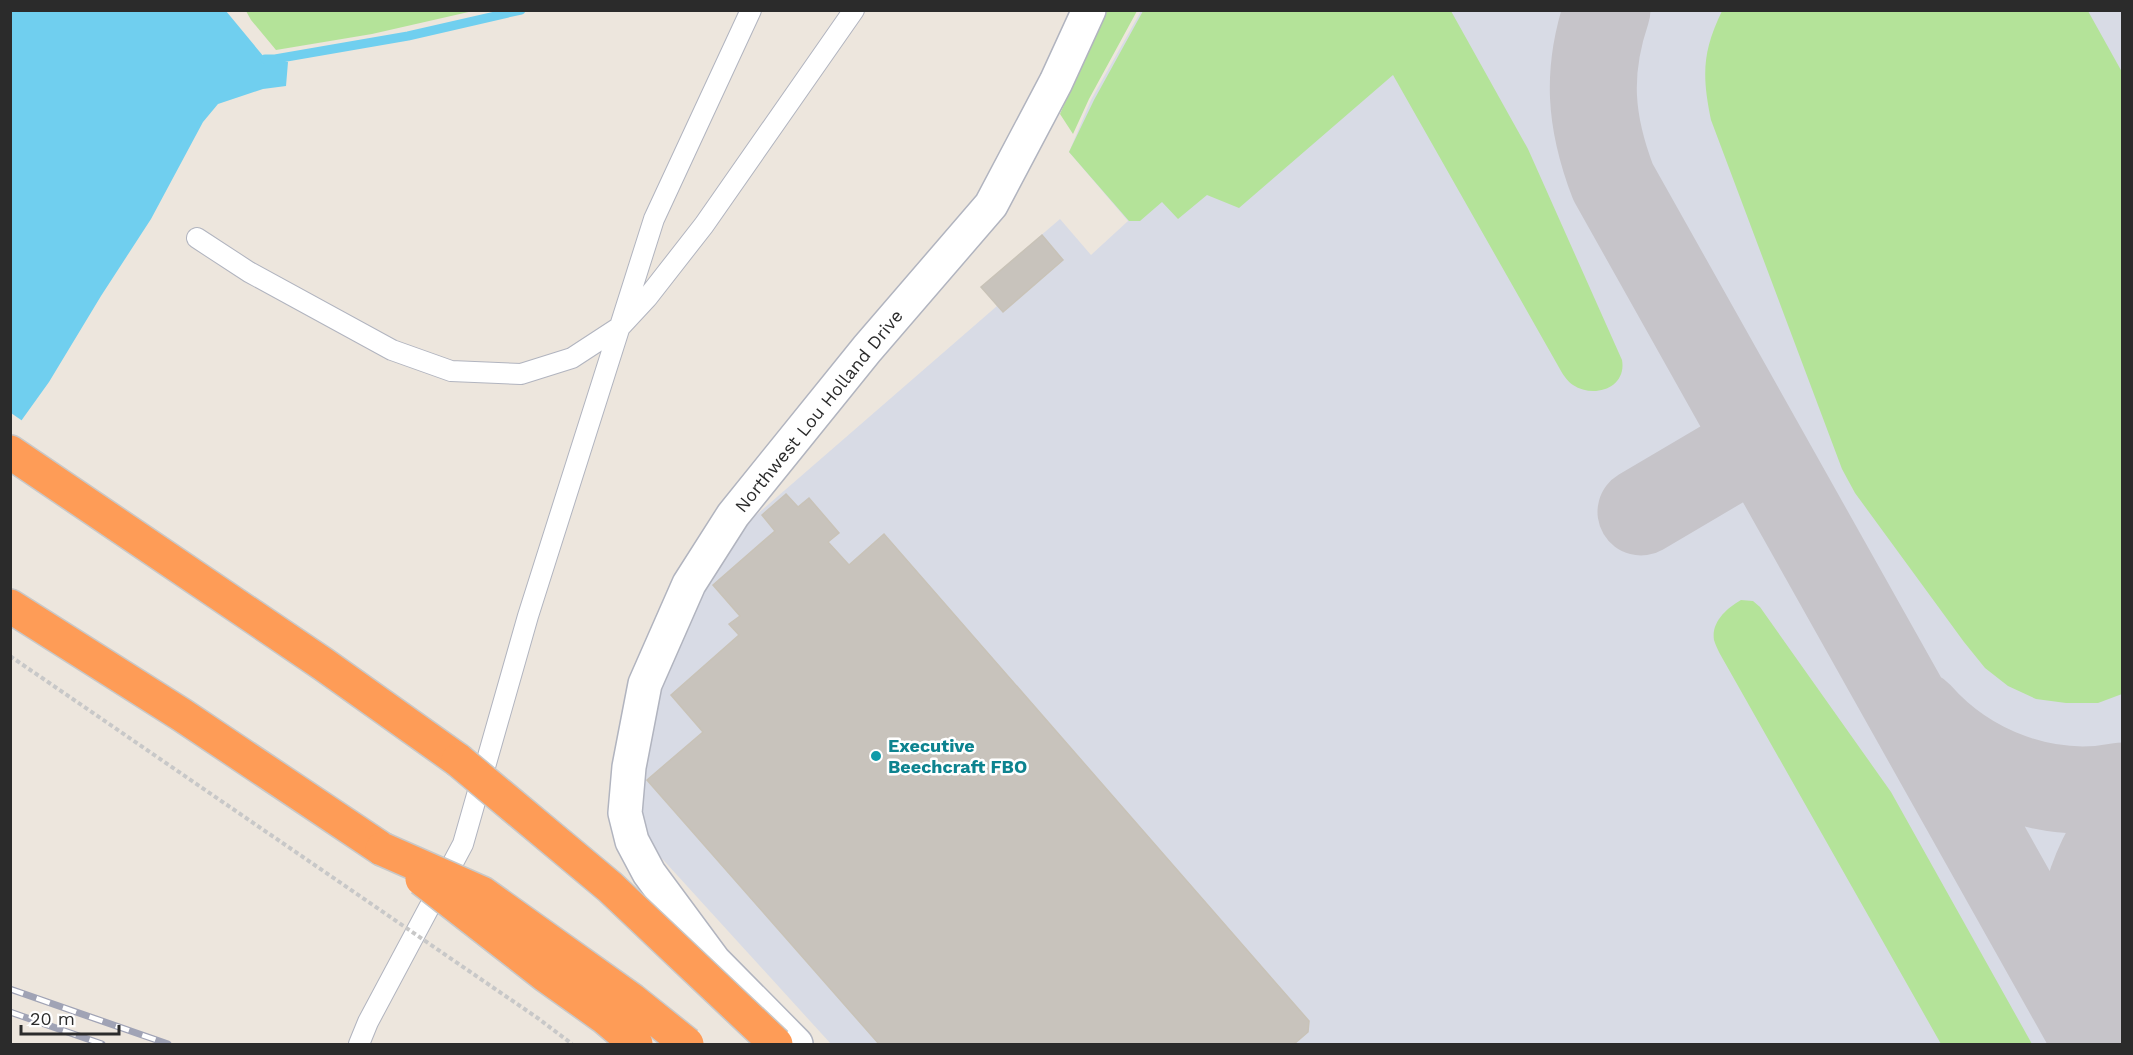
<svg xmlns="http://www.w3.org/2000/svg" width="2133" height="1055" viewBox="0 0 2133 1055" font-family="'Work Sans',sans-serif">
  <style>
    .airport { fill: #d8dbe5 }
    .green { fill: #b4e399 }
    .water { fill: #70cfef }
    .pier { fill: #ede6dd }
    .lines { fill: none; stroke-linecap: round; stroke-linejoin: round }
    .stream { stroke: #70cfef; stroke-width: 9 }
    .taxiway { stroke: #c6c4c9; stroke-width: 87 }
    .building { fill: #c8c3bc; stroke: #c8c2b7; stroke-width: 1.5 }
    .service-casing { stroke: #b1b4bf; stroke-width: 22 }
    .minor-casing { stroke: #b1b4bf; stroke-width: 36 }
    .motorway-casing { stroke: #c8c8c8; stroke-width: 36 }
    .service { stroke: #fff; stroke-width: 20 }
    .minor { stroke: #fff; stroke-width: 33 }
    .motorway { stroke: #fe9c57; stroke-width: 33 }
    .rail-casing { stroke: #a0a3b5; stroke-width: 7 }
    .rail { stroke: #fff; stroke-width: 4.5; stroke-dasharray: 14; stroke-linecap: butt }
    .motorway-bridge-casing { stroke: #c8c8c8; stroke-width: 36; stroke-linecap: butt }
    .path-bridge { stroke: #c8c8c8; stroke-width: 4; stroke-dasharray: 4.5 3; stroke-linecap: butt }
    .motorway-bridge { stroke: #fe9c57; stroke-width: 33 }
    .culture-dot { fill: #0f9aa8; stroke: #fff; stroke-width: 2 }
    .labels { text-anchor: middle; stroke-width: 5; stroke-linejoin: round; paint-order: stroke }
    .street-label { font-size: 18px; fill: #2b2b2b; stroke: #fff }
    .culture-label { font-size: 18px; font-weight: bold; fill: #0d838f; stroke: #fff; text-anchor: start }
  </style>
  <rect width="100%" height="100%" fill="#ede6dd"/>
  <path class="airport" d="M1141 11H2122V1044H831L656 852 642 826 640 769 653 711 672 657 697 603 732 544 755 516 997 306 981 287 1060 219 1091 255 1128 221 1069 152 1091 100Z"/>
  <path class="green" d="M246 11H473L372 34 276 50 251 20Z
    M1105 11H1137L1089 99 1073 134 1060 114Z
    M1143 11H1451L1528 149 1622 360C1627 388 1594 399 1573 385 1568 382 1564 376 1561 371L1393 75 1239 208 1207 195 1178 219 1162 202 1140 221H1129L1069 152 1094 100Z
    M1722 11H2088L2122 72V694L2098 703H2066L2036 699 2008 686 1985 668 1964 642 1855 493 1842 469 1711 120C1702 76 1702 52 1722 11Z
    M1741 600 1753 601 1760 607 1891 792 2032 1044H1941L1720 654C1718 650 1715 644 1714 640 1711 622 1727 608 1741 600Z"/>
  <path class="water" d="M11 11H226L264 57 288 62 286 86 263 89 218 104 203 122 151 219 101 296 49 382 11 435Z"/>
  <path class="pier" d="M11 413 24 422 10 438Z"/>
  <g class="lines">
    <path class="stream" d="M265 59H275L408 36 521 10"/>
    <path class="taxiway" d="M1607 10C1586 72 1590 122 1613 182L2097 1044
      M1641 512 1758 443
      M1918 714C1968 771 2047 801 2122 786
      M2089 1018C2072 947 2079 885 2122 824"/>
  </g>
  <path class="building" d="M1042 235 1063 260 1003 312 981 287Z
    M786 494 798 507 809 498 839 533 828 542 849 565 884 534 1309 1021 1308 1032 1294 1044H879L647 780 703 732 671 695 739 635 729 624 740 616 713 585 775 531 762 515Z"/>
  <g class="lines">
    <defs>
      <path id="service" d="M197 238 249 272 392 350 451 371 521 374 572 358 621 326 647 298 704 225 854 10
        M359 1044 368 1022 463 844 528 616 654 219 751 10"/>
      <path id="minor" d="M796 1044 714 961 649 873 632 841 625 813 629 767 645 684 689 584 733 515 867 349 991 205 1056 82 1089 10"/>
      <path id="motorway" d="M10 452 323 664 458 760
        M10 606 182 715 382 849"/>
    </defs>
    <use href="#service" class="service-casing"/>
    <use href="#minor" class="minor-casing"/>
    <use href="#motorway" class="motorway-casing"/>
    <use href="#service" class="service"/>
    <use href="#minor" class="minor"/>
    <use href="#motorway" class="motorway"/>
    <defs>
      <path id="rail" d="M10 989 168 1044
        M10 1012 102 1044"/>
    </defs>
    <use href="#rail" class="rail-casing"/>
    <use href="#rail" class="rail"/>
    <defs>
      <path id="motorway-bridge" d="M458 760 610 887 776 1044
        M382 849 482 893 632 1000 687 1044
        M422 879 545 975 604 1017 636 1044"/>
    </defs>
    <use href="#motorway-bridge" class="motorway-bridge-casing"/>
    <path class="path-bridge" d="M10 656 539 1019 572 1044"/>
    <use href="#motorway-bridge" class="motorway-bridge"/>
  </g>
  <circle class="culture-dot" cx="876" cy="756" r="6"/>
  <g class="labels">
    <g class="street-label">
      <text transform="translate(819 411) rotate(-51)" y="6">Northwest Lou Holland Drive</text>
    </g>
    <g class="culture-label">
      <text x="888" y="752">Executive<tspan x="888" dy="21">Beechcraft FBO</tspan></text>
    </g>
  </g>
  <rect width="2133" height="1055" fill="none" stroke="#2b2b2b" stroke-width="24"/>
  <path d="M21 1025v9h98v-9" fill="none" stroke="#2b2b2b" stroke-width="3"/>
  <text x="30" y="1025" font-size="18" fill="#2b2b2b" stroke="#ffffff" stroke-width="4.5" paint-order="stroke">20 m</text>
</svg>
